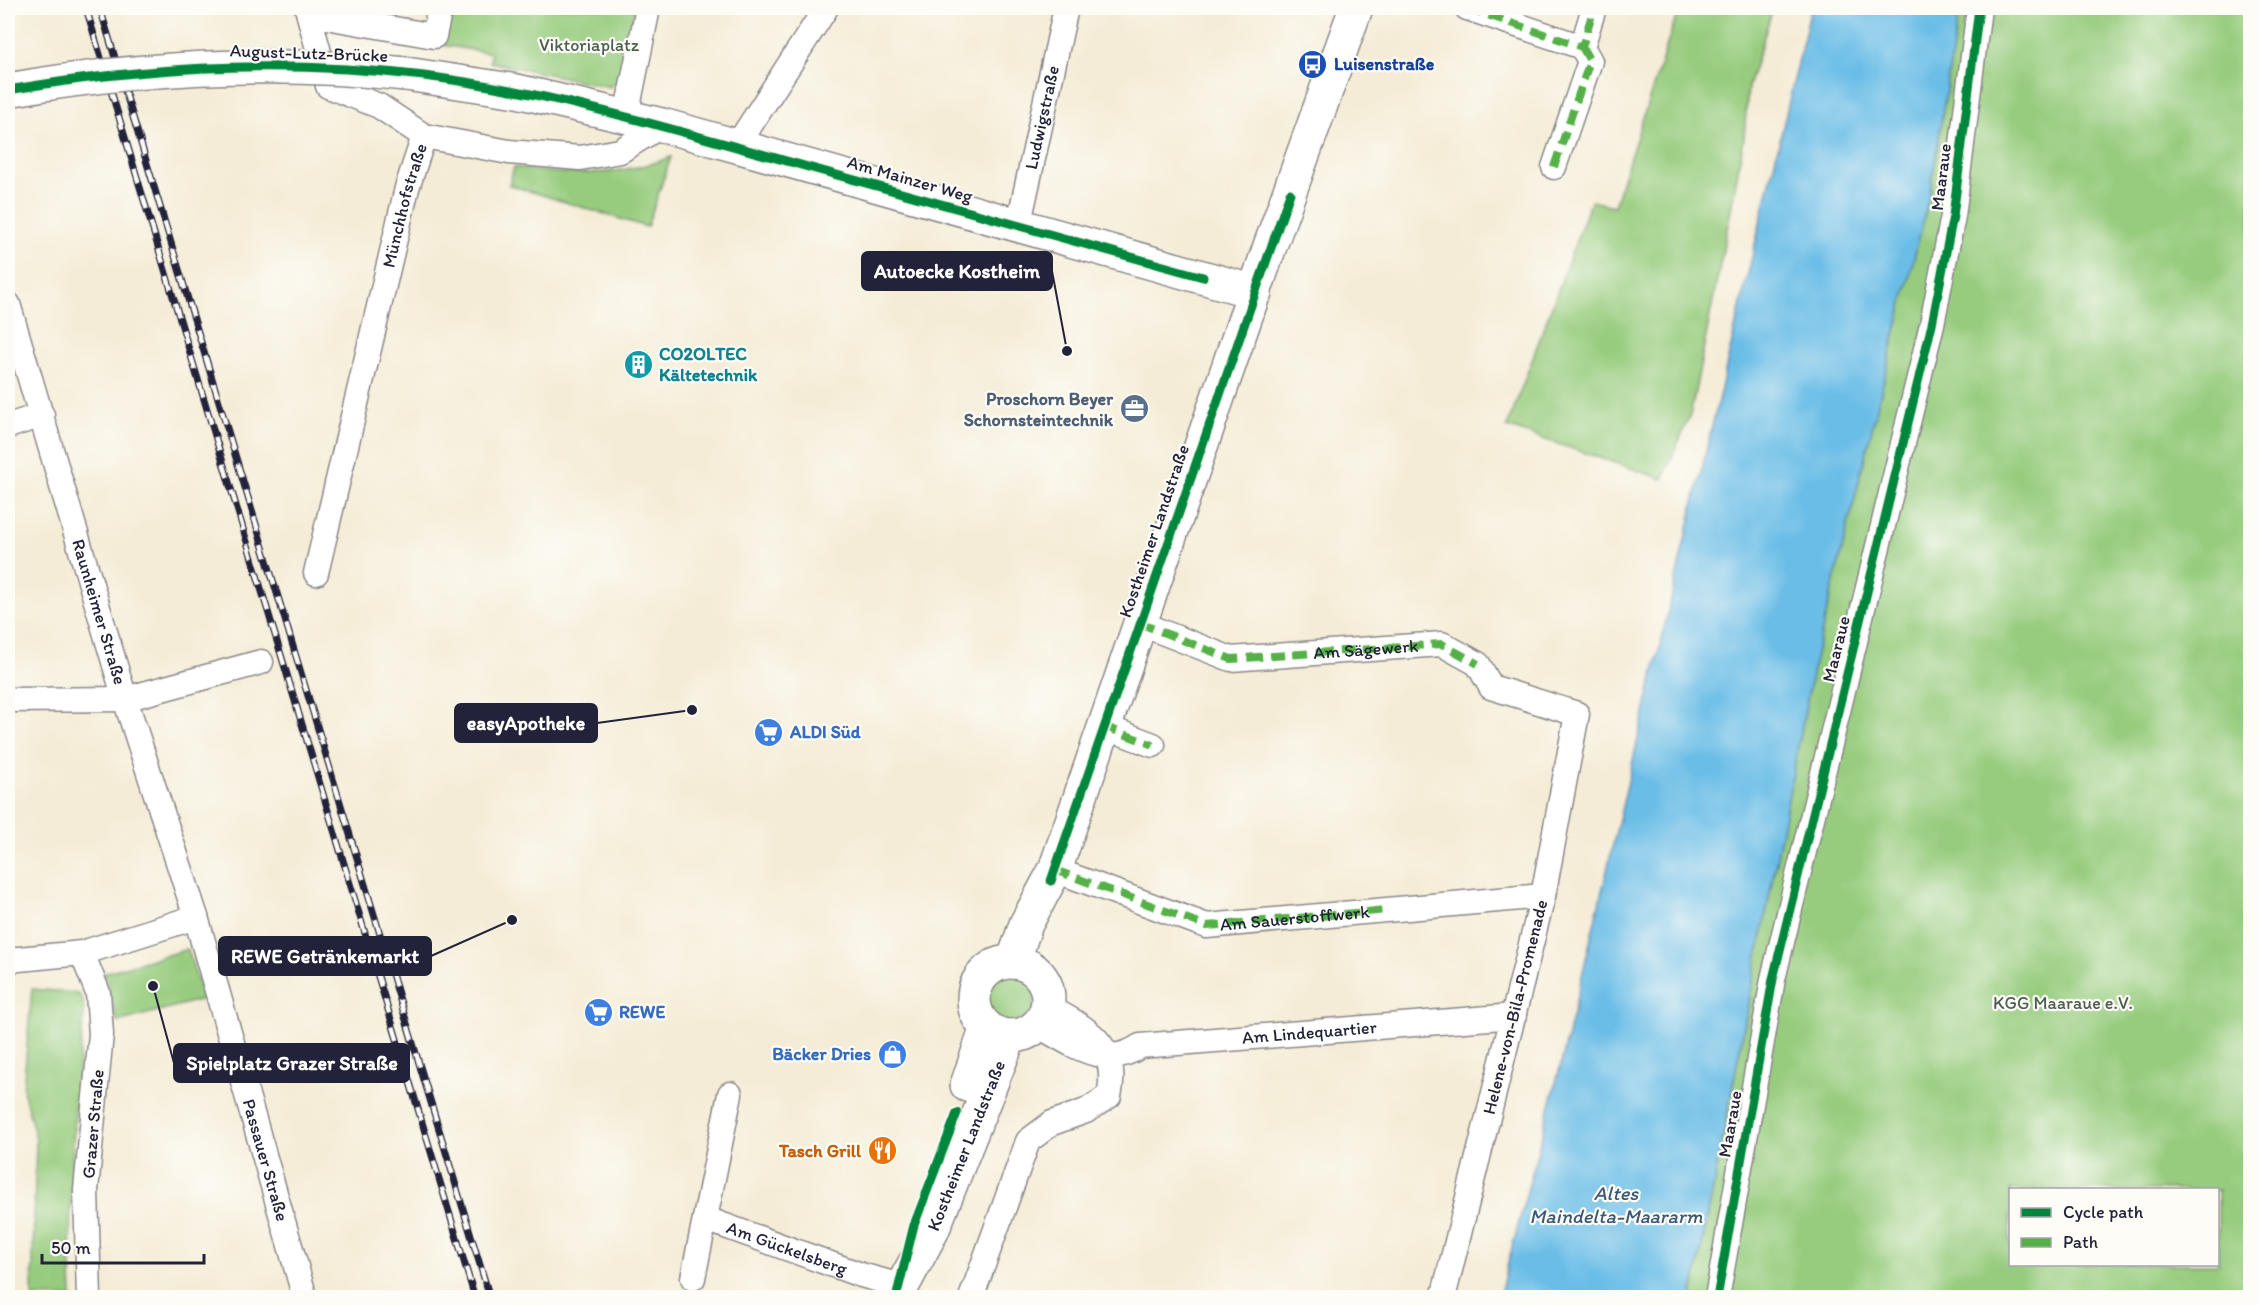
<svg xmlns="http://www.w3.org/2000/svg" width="2258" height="1305" viewBox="0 0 2258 1305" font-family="Itim,sans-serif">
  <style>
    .green { fill: #97cc7e; stroke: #5c775c; stroke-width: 1.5; fill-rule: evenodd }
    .water { fill: #6bbde7; stroke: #467091; stroke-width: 1.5 }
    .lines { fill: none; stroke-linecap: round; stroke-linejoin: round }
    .street-casing { stroke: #8b8788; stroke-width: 27 }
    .secondary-casing { stroke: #8b8788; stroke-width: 36 }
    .primary-casing { stroke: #8b8788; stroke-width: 36 }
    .street { stroke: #fff; stroke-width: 24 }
    .secondary { stroke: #fff; stroke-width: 33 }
    .primary { stroke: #fff; stroke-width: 33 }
    .rail-casing { stroke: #22223b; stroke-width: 7 }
    .rail { stroke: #fdfcf7; stroke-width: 4.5; stroke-dasharray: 14; stroke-linecap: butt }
    .secondary-bridge-casing { stroke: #8b8788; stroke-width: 36; stroke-linecap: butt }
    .secondary-bridge { stroke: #fff; stroke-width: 33 }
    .quiet { stroke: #55b146; stroke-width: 8; stroke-dasharray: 15 8; stroke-linecap: butt }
    .cycleway-casing { stroke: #fdfcf7; stroke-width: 13 }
    .cycleway { stroke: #00873e; stroke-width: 9 }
    .labels { text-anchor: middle; stroke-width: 4.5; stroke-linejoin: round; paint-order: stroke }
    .park-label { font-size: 18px; fill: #4b5e52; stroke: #fdfcf7 }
    .street-label { font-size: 18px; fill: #22223b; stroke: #fdfcf7 }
    .transit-label { font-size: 18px; font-weight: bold; fill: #164399; stroke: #fdfcf7; text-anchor: start }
    .culture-label { font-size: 18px; font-weight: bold; fill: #0d838f; stroke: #fdfcf7; text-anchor: start }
    .service-label { font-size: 18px; font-weight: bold; fill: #4e5e75; stroke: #fdfcf7; text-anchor: end }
    .shop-label { font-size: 18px; font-weight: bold; fill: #366cbe; stroke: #fdfcf7; text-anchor: start }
    .food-label { font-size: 18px; font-weight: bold; fill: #c56008; stroke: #fdfcf7; text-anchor: end }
    .water-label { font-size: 20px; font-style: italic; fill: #3c5877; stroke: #fdfcf7 }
    .leader { fill: none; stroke: #22223b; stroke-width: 2 }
    .callout-dot { fill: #22223b; stroke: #fdfcf7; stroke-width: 2 }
    .callout { fill: #22223b; stroke: #22223b; stroke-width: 2 }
    .callout-label { font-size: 20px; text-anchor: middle; font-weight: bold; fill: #fff }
  </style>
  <rect width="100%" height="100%" fill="#fdfcf7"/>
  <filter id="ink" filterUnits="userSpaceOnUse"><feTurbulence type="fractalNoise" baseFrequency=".0167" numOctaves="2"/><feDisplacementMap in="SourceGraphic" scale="12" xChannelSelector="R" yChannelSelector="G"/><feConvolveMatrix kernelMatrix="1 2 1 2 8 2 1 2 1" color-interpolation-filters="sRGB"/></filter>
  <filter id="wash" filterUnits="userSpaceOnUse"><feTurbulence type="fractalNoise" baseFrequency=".008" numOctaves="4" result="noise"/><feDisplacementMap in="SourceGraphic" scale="24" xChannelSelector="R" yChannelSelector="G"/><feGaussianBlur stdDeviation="1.35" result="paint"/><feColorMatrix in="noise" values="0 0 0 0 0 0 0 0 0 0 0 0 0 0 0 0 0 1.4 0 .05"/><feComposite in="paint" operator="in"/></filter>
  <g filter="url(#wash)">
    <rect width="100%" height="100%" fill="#f4ecd6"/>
    <path class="green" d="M444 8H635L620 80 610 87 490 62 491 53 436 44Z
      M1679 8H1773L1748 87 1744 137 1732 204 1691 412 1663 479 1507 427 1591 201 1614 206Z
      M1959 8H2250V1297L1692 1298 1815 659 1930 193ZM2010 1190H2218V1264H2010Z
      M671 157 647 227 509 185 514 167C566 176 620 177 671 157Z
      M188 949 203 999 117 1022 104 973Z
      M985 999a25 25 0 1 1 50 0a25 25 0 1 1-50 0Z
      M32 989 77 993 83 1001 84 1012C74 1108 67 1202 72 1297H32L36 1139 23 1090Z"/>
    <path class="water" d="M1811 8H1959L1930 193 1815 659 1692 1297H1499L1562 1060Z"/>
  </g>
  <g filter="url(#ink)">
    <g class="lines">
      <defs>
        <g id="street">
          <path d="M307 8 328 86 379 106 424 136 509 152 580 158 620 151 662 125"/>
          <path d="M1467 8 1582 47 1594 8"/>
          <path d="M309 14 434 36 440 8"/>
          <path d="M626 116 648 8"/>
          <path d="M736 147 826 8"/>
          <path d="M1554 167 1590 61 1582 47"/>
          <path id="s1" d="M1018 227 1066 8"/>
          <path id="s2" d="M8 304 125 699 196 917 305 1298"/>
          <path d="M8 426 42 415"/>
          <path id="s3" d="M316 573 407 188 424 136"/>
          <path d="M1139 623 1231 659 1442 644 1478 664 1491 687 1577 714 1543 896 1443 1298"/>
          <path d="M8 700 125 699 261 662"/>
          <path d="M1103 726 1153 745"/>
          <path id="s4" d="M1055 870 1207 926 1543 896"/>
          <path d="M82 953 98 993 101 1034 86 1190 89 1298"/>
          <path d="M8 960 82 953 196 917"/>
          <path id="s5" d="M1037 1025C1069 1042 1105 1071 1140 1046L1514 1016"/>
          <path id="s6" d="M706 1219 861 1275 901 1286"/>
          <path d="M693 1278 730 1094"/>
          <path d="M971 1298 1028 1141 1052 1123 1086 1111 1109 1096C1121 1046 1085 1026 1047 1007"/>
          <path d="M1717 1298 1773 979 1932 324 1953 216 1979 8"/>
        </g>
        <path id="secondary" d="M406 74 517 91 662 125 1255 292"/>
        <g id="primary">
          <path d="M1013 962 1026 924 1055 870 1270 246 1356 8"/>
          <circle cx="1011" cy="999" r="37"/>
          <path d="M967 1085 987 1027"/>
          <path id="s7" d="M896 1298 932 1231 1010 1036"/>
        </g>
      </defs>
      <use href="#street" class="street-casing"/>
      <use href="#secondary" class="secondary-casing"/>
      <use href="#primary" class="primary-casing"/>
      <use href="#street" class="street"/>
      <use href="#secondary" class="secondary"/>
      <use href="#primary" class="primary"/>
      <defs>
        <path id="rail" d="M86 8 475 1298
          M100 8 490 1298"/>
      </defs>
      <use href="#rail" class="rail-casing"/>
      <use href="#rail" class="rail"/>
      <defs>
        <path id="secondary-bridge" d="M8 90C139 67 272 60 406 74"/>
      </defs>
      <use href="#secondary-bridge" class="secondary-bridge-casing"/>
      <use href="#secondary-bridge" class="secondary-bridge"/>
      <g class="quiet">
        <path d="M1467 8 1582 47 1594 8"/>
        <path d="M1554 167 1590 61 1582 47"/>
        <path id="s8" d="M1139 623 1231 659 1442 644 1478 664"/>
        <path d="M1103 726 1153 745"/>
        <path d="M1055 870 1207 926 1388 910"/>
      </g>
      <defs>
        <path id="cycleway" d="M8 90C145 66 284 59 424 76 546 91 664 127 783 160 923 200 1063 239 1203 277
          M1051 881 1290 193
          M896 1298 914 1225 957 1113
          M1717 1298 1773 979 1932 324 1953 216 1979 8"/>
      </defs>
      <use href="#cycleway" class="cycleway-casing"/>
      <use href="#cycleway" class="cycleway"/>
    </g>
  </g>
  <defs>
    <symbol id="bus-disc" viewBox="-11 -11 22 22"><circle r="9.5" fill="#1a4fb4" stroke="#fdfcf7"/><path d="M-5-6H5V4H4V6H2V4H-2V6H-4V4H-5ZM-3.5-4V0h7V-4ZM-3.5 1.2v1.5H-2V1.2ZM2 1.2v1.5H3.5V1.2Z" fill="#fff"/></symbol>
    <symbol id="building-disc" viewBox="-11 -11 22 22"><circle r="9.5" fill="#0f9aa8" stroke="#fdfcf7"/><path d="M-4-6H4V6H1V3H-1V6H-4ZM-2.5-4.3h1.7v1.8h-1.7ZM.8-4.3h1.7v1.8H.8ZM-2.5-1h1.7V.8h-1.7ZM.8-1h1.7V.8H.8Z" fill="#fff"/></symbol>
    <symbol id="office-disc" viewBox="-11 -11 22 22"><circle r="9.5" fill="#5c6f8a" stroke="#fdfcf7"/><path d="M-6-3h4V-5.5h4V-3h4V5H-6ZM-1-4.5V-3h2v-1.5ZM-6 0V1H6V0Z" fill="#fff"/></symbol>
    <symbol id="supermarket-disc" viewBox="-11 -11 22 22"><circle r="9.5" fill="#3f7fe0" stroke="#fdfcf7"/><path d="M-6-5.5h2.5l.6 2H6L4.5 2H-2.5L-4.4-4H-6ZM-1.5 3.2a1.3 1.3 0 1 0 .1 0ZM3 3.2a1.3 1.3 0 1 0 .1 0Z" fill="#fff"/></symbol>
    <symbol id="shop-disc" viewBox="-11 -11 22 22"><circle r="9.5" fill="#3f7fe0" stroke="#fdfcf7"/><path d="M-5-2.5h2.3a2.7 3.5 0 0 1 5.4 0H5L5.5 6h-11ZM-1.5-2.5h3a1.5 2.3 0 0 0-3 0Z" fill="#fff"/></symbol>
    <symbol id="restaurant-disc" viewBox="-11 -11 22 22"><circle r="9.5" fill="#e8710a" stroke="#fdfcf7"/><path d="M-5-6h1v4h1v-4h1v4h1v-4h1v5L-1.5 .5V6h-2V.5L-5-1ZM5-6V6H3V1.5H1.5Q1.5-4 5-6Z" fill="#fff"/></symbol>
  </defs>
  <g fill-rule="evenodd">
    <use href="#bus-disc" x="1296" y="48" width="33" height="33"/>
    <use href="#building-disc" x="622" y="348" width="33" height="33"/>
    <use href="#office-disc" x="1118" y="392" width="33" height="33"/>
    <use href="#supermarket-disc" x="752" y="716" width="33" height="33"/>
    <use href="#supermarket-disc" x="582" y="996" width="33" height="33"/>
    <use href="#shop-disc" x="876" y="1038" width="33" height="33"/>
    <use href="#restaurant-disc" x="866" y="1134" width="33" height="33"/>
  </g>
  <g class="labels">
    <g class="park-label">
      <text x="589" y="51">Viktoriaplatz</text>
      <text x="2063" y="1009">KGG Maaraue e.V.</text>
    </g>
    <g class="street-label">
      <text transform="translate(309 53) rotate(2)" y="6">August-Lutz-Brücke</text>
      <text dy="6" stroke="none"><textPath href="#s1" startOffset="112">Ludwigstraße</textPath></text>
      <text transform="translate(1941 177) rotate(-83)" y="6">Maaraue</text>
      <text transform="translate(910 179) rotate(16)" y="6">Am Mainzer Weg</text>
      <text dy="6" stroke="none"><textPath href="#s3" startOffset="378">Münchhofstraße</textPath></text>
      <text transform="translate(1154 531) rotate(-71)" y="6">Kostheimer Landstraße</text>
      <text dy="6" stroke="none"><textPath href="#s2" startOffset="321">Raunheimer Straße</textPath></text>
      <text dy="6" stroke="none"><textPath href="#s8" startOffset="234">Am Sägewerk</textPath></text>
      <text transform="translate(1836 649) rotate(-76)" y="6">Maaraue</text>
      <text dy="6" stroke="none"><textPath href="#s4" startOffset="250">Am Sauerstoffwerk</textPath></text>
      <text transform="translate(1515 1007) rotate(-76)" y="6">Helene-von-Bila-Promenade</text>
      <text dy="6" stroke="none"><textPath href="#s5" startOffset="282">Am Lindequartier</textPath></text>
      <text transform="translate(93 1124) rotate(-85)" y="6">Grazer Straße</text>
      <text transform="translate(1730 1124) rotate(-80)" y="6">Maaraue</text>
      <text dy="6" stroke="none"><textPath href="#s7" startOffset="168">Kostheimer Landstraße</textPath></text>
      <text dy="6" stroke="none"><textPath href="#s2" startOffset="894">Passauer Straße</textPath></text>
      <text dy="6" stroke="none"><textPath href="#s6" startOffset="86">Am Gückelsberg</textPath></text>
    </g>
    <g class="transit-label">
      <text x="1334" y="70">Luisenstraße</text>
    </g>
    <g class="culture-label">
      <text x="659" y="360">CO2OLTEC<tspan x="659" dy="21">Kältetechnik</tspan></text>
    </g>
    <g class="service-label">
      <text x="1113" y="405">Proschorn Beyer<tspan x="1113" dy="21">Schornsteintechnik</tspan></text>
    </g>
    <g class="shop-label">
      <text x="790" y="738">ALDI Süd</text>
      <text x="619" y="1018">REWE</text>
      <text x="871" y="1060" text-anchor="end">Bäcker Dries</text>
    </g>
    <g class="food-label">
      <text x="861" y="1157">Tasch Grill</text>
    </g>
    <g class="water-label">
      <text x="1616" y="1200">Altes<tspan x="1616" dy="23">Maindelta-Maararm</tspan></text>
    </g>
  </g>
  <path class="leader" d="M1067 351L1052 271M692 710L597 723M512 920L431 956M153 986L174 1063"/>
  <g class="callout-dot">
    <circle cx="1067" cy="351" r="6"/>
    <circle cx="692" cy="710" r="6"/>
    <circle cx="512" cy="920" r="6"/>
    <circle cx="153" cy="986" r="6"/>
  </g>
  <g class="callout">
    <rect x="862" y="252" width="190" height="38" rx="6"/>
    <rect x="455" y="704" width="142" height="38" rx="6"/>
    <rect x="219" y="937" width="212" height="38" rx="6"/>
    <rect x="174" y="1044" width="235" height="38" rx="6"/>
  </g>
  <g class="callout-label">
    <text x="957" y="278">Autoecke Kostheim</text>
    <text x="526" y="730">easyApotheke</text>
    <text x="325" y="963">REWE Getränkemarkt</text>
    <text x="292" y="1070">Spielplatz Grazer Straße</text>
  </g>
  <rect width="2258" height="1305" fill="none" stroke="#fdfcf7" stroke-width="30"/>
  <rect x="2009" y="1188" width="210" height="78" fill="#fdfcf7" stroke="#a5a5ac" stroke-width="1.5"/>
  <rect x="2021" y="1208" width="30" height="9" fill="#00873e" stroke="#a5a5ac" stroke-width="1.5"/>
  <text x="2063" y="1218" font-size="18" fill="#22223b">Cycle path</text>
  <rect x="2021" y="1238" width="30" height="9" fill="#55b146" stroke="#a5a5ac" stroke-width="1.5"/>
  <text x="2063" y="1248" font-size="18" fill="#22223b">Path</text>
  <path d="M42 1254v9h162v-9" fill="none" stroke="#22223b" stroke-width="3"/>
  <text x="51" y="1254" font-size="18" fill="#22223b" stroke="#fdfcf7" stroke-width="4.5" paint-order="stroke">50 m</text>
</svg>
